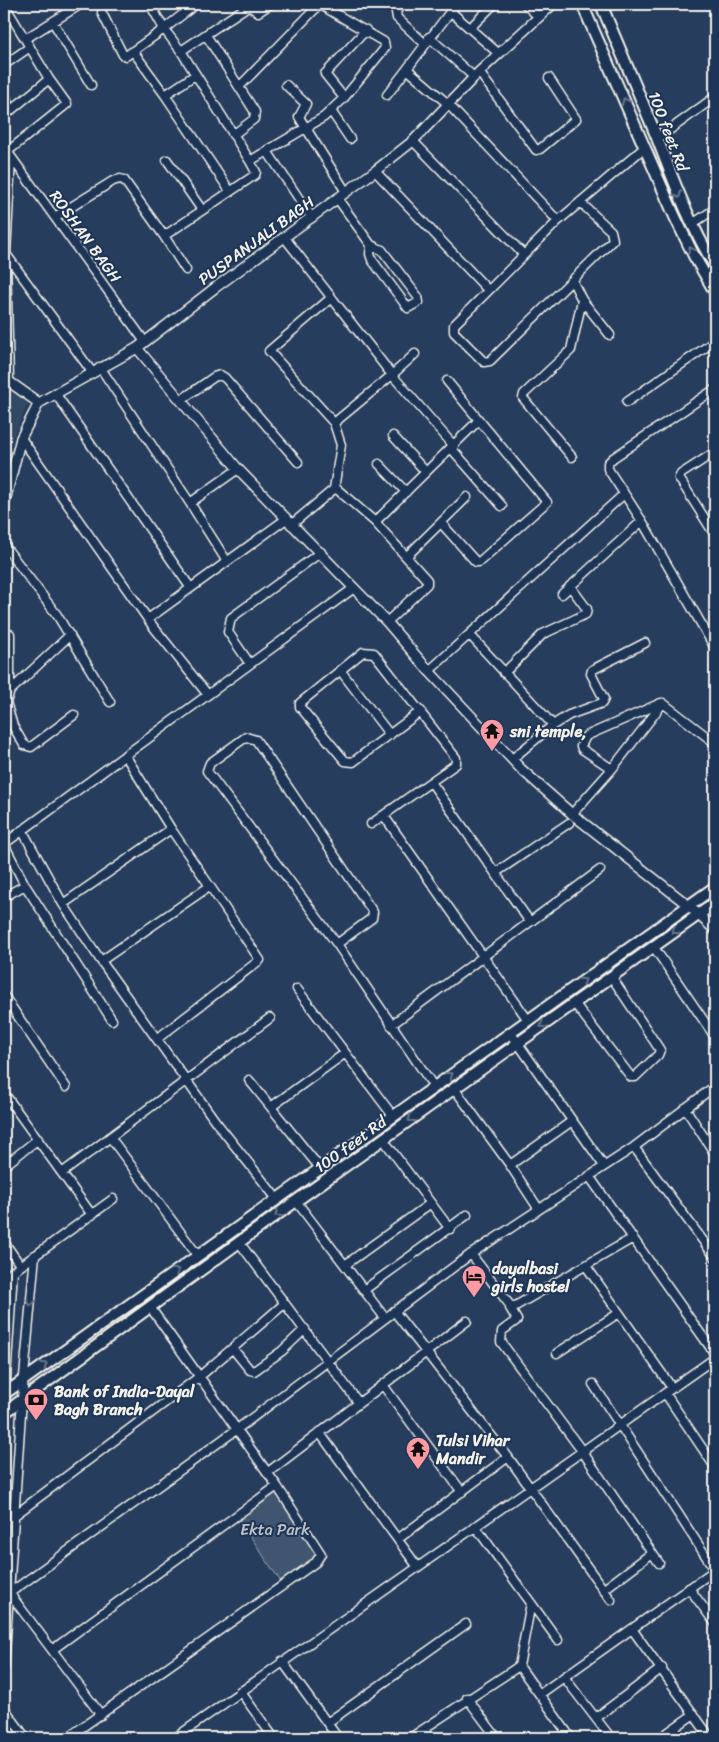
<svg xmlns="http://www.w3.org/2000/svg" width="719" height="1742" viewBox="0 0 719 1742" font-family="Sriracha,sans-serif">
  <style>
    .built { fill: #334966 }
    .green { fill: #40546f; stroke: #9aa2ac }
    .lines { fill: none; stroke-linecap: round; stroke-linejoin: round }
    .minor-casing { stroke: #f4f1e8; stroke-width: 11 }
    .tertiary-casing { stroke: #f4f1e8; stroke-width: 12 }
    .secondary-casing { stroke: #f4f1e8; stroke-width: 14 }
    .minor { stroke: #1d3557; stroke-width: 8 }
    .tertiary { stroke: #1d3557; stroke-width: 9 }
    .secondary { stroke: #1d3557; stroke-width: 10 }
    .oneway { stroke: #68778a }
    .labels { text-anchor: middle; stroke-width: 4; stroke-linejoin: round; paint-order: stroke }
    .street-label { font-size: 16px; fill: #f4f1e8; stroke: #1d3557 }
    .poi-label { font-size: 16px; font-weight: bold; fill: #f4f1e8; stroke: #1d3557; text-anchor: start }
    .park-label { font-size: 16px; fill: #bec2c4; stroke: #1d3557 }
  </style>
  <rect width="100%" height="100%" fill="#263d5d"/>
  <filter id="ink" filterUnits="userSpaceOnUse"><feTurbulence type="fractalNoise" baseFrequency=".02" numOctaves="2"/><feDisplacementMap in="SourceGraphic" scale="10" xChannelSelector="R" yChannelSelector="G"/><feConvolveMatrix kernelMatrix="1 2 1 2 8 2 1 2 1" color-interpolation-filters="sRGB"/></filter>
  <g filter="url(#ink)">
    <path class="built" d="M4 379 29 401 6 453 4 452Z"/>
    <path class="green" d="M277 1486 321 1554 283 1585 236 1515Z"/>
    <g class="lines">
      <defs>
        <path id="minor" d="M4 4 49 79
          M196 4 164 29 181 51 248 6
          M246 4 258 12 271 4
          M401 4 396 12 397 18 424 43
          M525 4 539 17
          M450 11 498 53
          M102 13 123 55 126 56 164 29 150 4
          M53 22 91 85
          M470 28 494 4
          M206 35 255 112 254 119 233 135
          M429 37 474 77
          M25 39 81 4
          M133 51 165 95
          M181 51 250 161
          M4 65 30 47
          M407 69 456 4
          M479 72 536 150 540 149 576 119 549 78
          M195 75 165 95 230 191
          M4 85 9 112
          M286 85 306 104 299 117 346 192
          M239 87 320 4
          M387 95 407 69 448 104 558 221
          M344 98 325 74 366 30
          M331 111 350 139
          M4 116 49 79 67 104 7 152
          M657 139 715 97
          M413 141 524 255
          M4 147 145 342
          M267 151 312 218
          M11 159 6 254 92 372
          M167 160 202 210
          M375 171 488 290
          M337 198 371 245 382 250 418 297 419 302 408 308 372 260 370 254 371 245
          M580 202 611 231 613 240 490 361 484 362 454 332V325L558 221 645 147
          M55 217 113 181 120 179 124 180 164 236
          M692 224 715 209
          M285 238 392 375 334 423 269 351 331 298
          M6 256 9 381
          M186 270 164 236 255 175 256 172 250 161 324 117 344 98 385 48 384 42 319 4
          M572 280 582 300 571 350 524 394 523 398 572 457
          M582 300 610 335
          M415 354 392 375 454 446
          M100 367 190 503 238 469
          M715 389 613 458 608 463V469L642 521 715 648
          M55 393 190 587
          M181 400 214 377 220 375 225 378 298 462
          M627 402 715 341
          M393 436 426 472
          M21 438 152 625 208 695
          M451 448 502 506
          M715 452 681 474 679 478 715 535
          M379 464 406 492
          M334 489 341 445 334 423
          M190 503 226 560
          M441 523 476 562H479L547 502 479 420
          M291 525 334 489 338 490 375 522
          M4 545 57 615 110 702
          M407 556 467 497
          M562 594 642 521
          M148 619 286 519
          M387 622 427 584V580L375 522 479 420 447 381
          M10 634V691L6 702 13 726 24 745 31 747 74 715
          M470 635 553 725
          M250 664 228 632 231 618 321 552
          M340 670 390 735
          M429 671 624 494
          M504 673 543 634 586 614 587 609 570 586
          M10 691 70 635
          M663 703 715 743
          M125 755 171 829 260 960 158 1038
          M512 759 553 725 569 715 602 703 604 699 591 674 592 670 645 643
          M612 769 582 749 581 746 586 736 661 703
          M431 782 530 922
          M572 814 612 769 663 703
          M384 816 528 1020
          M371 824 456 764V758L374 653 363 652 300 703V707L345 761 353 762 421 711
          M22 830 63 904 101 961 216 1122 277 1199
          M4 842 8 841 354 588
          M4 844 25 885 112 1020
          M495 873 569 823
          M4 897 25 885
          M63 904 171 829
          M337 944 372 918 373 912 256 740 246 737 210 763 207 771 337 944 434 1087
          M653 946 715 1037
          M101 961 210 886
          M297 989 393 1116
          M4 996 66 1087
          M575 1004 631 1077H635L658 1055 660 1050 611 976
          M391 1025 600 870
          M510 1032 604 1166
          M249 1080 320 1168
          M454 1088 510 1165
          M4 1093 92 1215
          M271 1107 344 1054
          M685 1108 715 1154
          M110 1137 198 1256
          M383 1139 450 1229
          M634 1147 715 1257
          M4 1166 38 1139
          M62 1173 270 1018
          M589 1176 715 1354
          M296 1201 385 1318
          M538 1208 510 1165 572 1121
          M4 1242 20 1265
          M239 1242 358 1402
          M471 1254 512 1308 633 1238
          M345 1265 431 1203
          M586 1266 672 1388
          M4 1278 113 1199
          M364 1290 467 1215
          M510 1308 517 1320 502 1331 501 1342 582 1451 659 1563
          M394 1311 508 1457 611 1600
          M233 1349 250 1370 254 1371 282 1351 305 1329
          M557 1353 619 1313
          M593 1384 715 1570
          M383 1385 462 1492
          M665 1393 715 1467
          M4 1411 13 1271
          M319 1432 417 1566
          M267 1473 467 1321
          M15 1515 199 1377 284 1304
          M475 1526 558 1640
          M398 1539 508 1457
          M689 1588 715 1623
          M603 1590 652 1553
          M10 1594 101 1715
          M4 1597 236 1430 471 1254 634 1147 715 1086
          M632 1629 707 1733
          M52 1650 277 1486
          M282 1661 338 1738
          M519 1666 571 1738
          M519 1666 531 1603
          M4 1668 22 1399 35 1255
          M564 1677 611 1738
          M240 1691 274 1738
          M540 1694 715 1570
          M467 1698 497 1738
          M4 1708 26 1738
          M596 1718 662 1668
          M327 1723 466 1624
          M424 1729 430 1738
          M67 1738 316 1562 321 1554 277 1486 150 1307
          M175 1738 715 1358
          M410 1738 519 1666
          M660 1738 694 1714"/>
        <path id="tertiary" d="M137 348 238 469 387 622 429 671 521 769 572 814 689 906 715 930
          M4 378 39 403
          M4 505 21 438 39 403 137 348 216 287 375 171 413 141 479 72 553 4"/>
        <path id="secondary" d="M582 4 675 217 694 256 715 292
          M601 4C619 48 639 93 657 138 674 182 690 225 715 266
          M4 1394 715 887
          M4 1413 296 1201 715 903"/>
      </defs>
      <use href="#minor" class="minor-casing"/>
      <use href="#tertiary" class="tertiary-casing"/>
      <use href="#secondary" class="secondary-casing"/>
      <use href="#minor" class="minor"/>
      <use href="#tertiary" class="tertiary"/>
      <use href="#secondary" class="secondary"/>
    </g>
    <defs><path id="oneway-chevron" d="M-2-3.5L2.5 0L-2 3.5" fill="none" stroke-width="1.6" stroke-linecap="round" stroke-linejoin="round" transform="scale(1.25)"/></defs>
    <g class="oneway">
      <use href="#oneway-chevron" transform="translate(625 101) rotate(-114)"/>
      <use href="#oneway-chevron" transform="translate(678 195) rotate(66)"/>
      <use href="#oneway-chevron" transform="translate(691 250) rotate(-116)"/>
      <use href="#oneway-chevron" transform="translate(675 931) rotate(145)"/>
      <use href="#oneway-chevron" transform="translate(583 981) rotate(-35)"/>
      <use href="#oneway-chevron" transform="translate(543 1025) rotate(146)"/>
      <use href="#oneway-chevron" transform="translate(450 1075) rotate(-36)"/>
      <use href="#oneway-chevron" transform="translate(411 1119) rotate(144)"/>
      <use href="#oneway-chevron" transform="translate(278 1214) rotate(144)"/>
      <use href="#oneway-chevron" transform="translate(176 1271) rotate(-35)"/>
      <use href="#oneway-chevron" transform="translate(31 1303) rotate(95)"/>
      <use href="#oneway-chevron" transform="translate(44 1365) rotate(-35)"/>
    </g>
  </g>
  <defs>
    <symbol id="temple-pin" viewBox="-11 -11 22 30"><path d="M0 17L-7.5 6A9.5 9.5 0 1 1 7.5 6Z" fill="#ff9aa2" stroke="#1d3557"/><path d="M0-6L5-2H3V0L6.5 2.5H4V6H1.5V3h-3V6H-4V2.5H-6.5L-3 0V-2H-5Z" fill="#111"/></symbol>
    <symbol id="hotel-pin" viewBox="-11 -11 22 30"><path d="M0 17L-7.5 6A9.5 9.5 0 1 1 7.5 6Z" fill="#ff9aa2" stroke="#1d3557"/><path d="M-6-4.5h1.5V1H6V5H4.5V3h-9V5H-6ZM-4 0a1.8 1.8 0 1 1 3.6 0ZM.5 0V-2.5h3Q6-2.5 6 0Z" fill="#111"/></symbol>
    <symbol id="bank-pin" viewBox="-11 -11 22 30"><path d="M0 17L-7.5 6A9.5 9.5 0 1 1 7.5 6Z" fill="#ff9aa2" stroke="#1d3557"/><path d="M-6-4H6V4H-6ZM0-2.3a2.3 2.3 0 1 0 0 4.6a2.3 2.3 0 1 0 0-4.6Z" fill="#111"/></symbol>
  </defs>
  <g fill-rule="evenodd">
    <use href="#temple-pin" x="478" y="717" width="28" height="38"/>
    <use href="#hotel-pin" x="460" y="1263" width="28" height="38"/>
    <use href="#bank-pin" x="22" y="1386" width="28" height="38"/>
    <use href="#temple-pin" x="404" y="1435" width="28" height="38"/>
  </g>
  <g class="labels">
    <g class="street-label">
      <text transform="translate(669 131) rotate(69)" y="6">100 feet Rd</text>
      <text transform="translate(86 236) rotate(54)" y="6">ROSHAN BAGH</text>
      <text transform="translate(256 240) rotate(-36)" y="6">PUSPANJALI BAGH</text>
      <text transform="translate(350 1144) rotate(-36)" y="6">100 feet Rd</text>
    </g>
    <g class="poi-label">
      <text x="510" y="737">sni temple,</text>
      <text x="492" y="1274">dayalbasi<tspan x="492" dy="18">girls hostel</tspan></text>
      <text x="54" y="1397">Bank of India-Dayal<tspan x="54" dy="18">Bagh Branch</tspan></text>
      <text x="436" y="1446">Tulsi Vihar<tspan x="436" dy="18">Mandir</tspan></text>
    </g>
    <g class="park-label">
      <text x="275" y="1535">Ekta Park</text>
    </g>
  </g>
  <rect width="719" height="1742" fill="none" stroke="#1d3557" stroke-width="20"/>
  <rect x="10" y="10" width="699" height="1722" fill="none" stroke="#f4f1e8" stroke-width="2" filter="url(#ink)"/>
</svg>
